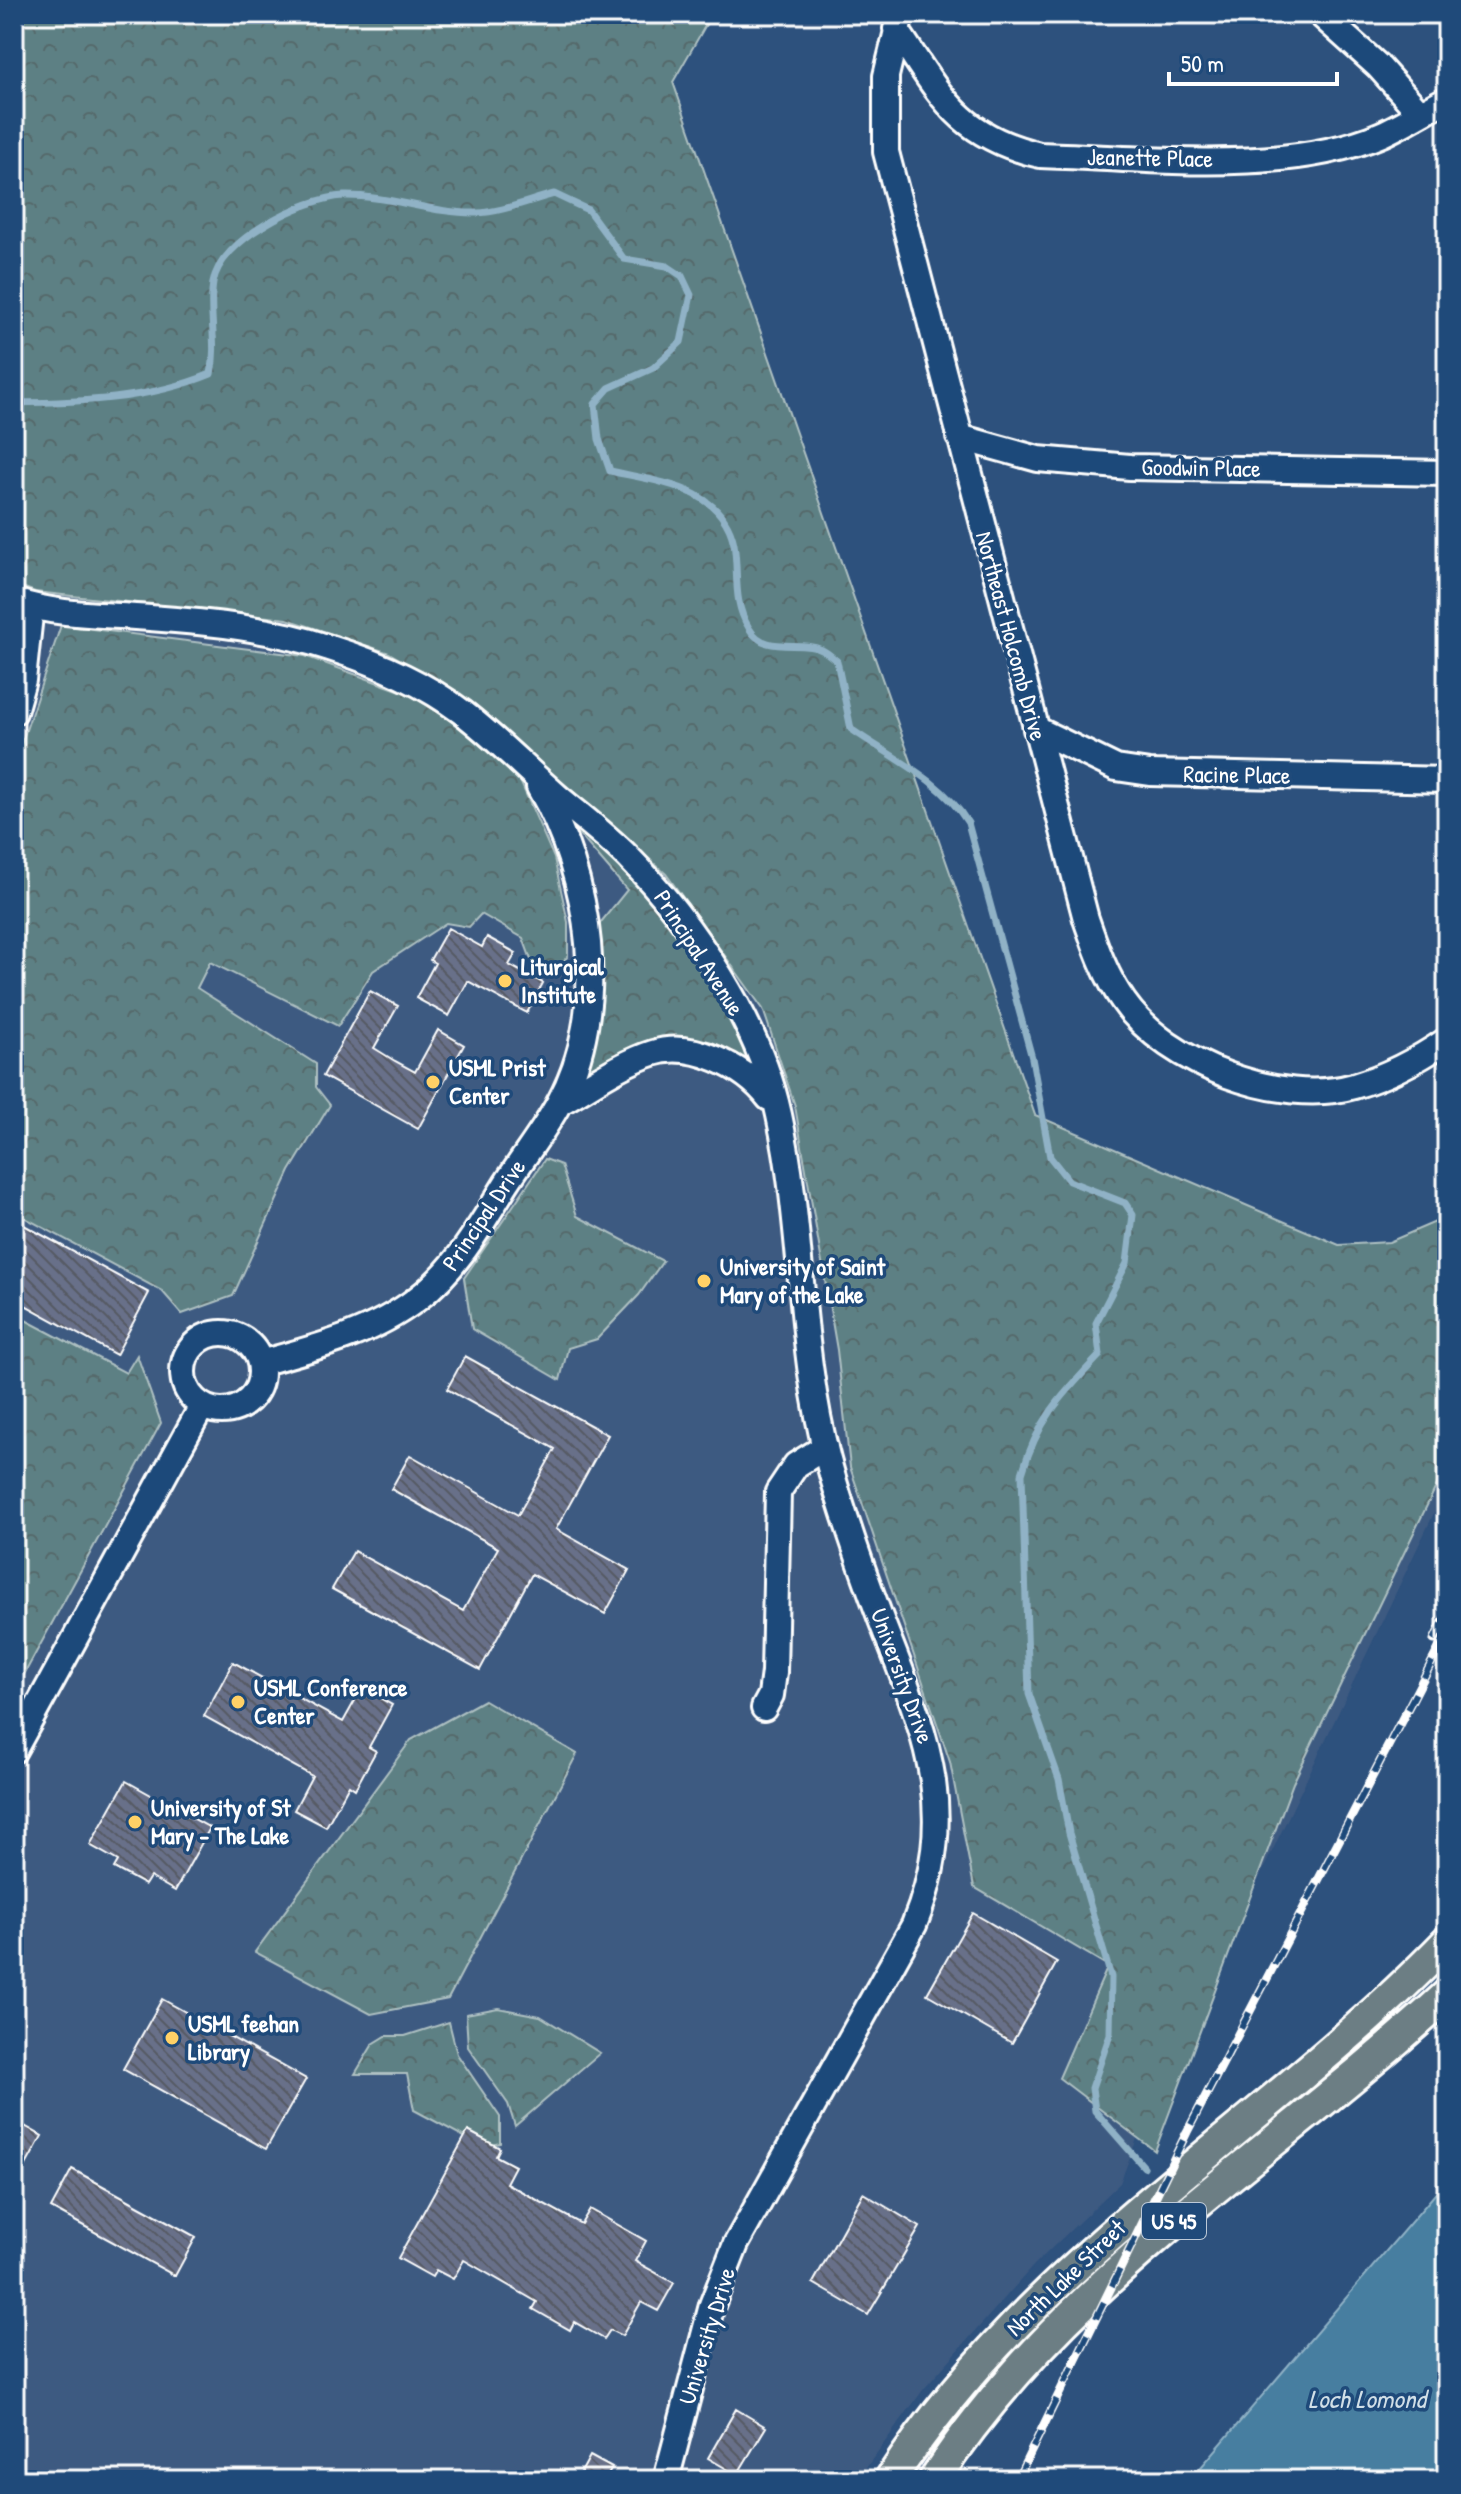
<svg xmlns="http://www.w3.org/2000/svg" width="1461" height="2494" viewBox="0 0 1461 2494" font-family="'Patrick Hand',sans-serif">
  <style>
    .built { fill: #3e5a81 }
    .forest { fill: url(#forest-crowns); stroke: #aec0c2; stroke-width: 2 }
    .water { fill: #467ea0; stroke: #90b2c6; stroke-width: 2 }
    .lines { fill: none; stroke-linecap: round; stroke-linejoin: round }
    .stream { stroke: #90b2c6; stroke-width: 7 }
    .building { fill: url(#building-back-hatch); stroke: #fff; stroke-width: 2 }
    .minor-casing { stroke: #fff; stroke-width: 30 }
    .major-casing { stroke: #fff; stroke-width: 36 }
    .minor { stroke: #1f4a7a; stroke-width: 24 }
    .major { stroke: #6c7e84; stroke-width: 30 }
    .rail-casing { stroke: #fff; stroke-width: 9 }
    .rail { stroke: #1f4a7a; stroke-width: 6; stroke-dasharray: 18; stroke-linecap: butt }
    .poi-dot { fill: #ffd166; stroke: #1f4a7a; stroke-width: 3 }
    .labels { text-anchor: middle; stroke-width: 7; stroke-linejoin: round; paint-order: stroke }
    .shield { fill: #1f4a7a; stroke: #bcc9d7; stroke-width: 2 }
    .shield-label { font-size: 22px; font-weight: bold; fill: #fff }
    .street-label { font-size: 24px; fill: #fff; stroke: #1f4a7a }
    .poi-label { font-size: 24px; font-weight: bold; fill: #fff; stroke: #1f4a7a; text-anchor: start }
    .water-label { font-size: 26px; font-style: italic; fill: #d1dfe7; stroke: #1f4a7a }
  </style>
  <defs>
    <pattern id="forest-crowns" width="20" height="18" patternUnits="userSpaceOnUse" patternTransform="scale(2)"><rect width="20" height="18" fill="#5d8084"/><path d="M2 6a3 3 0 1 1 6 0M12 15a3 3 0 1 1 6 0" fill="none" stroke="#55696b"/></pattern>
    <pattern id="building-back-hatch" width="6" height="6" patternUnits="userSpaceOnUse" patternTransform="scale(2)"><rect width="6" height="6" fill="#676f89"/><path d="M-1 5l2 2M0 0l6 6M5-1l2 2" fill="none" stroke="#575a64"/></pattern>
  </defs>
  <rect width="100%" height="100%" fill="#2d517d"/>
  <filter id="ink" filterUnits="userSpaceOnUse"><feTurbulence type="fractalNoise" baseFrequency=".0125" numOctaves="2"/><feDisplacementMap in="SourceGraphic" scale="16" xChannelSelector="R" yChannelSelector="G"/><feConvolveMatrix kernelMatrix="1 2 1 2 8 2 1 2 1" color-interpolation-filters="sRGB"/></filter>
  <g filter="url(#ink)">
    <path class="built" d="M14 14H712L673 82 1035 1115 1339 1245 1447 1318V1486L1148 2110 1120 2183 1034 2265 923 2390 857 2480H14Z"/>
    <path class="forest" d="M14 14H712L673 82 1035 1115 1339 1245 1389 1242 1447 1217V1464L1293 1783 1155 2151 1059 2078 1108 1966 974 1887 950 1762 850 1467 837 1350 795 1106 763 1009 666 874 472 702 389 653 287 619 35 592 14 584Z
      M61 625 305 656 409 694 456 724 518 776 554 858 568 922V956L551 975 533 965 523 938 481 914 469 927 446 923 373 971 338 1026 210 962 197 988 316 1064V1087L330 1105 290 1171 233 1296 182 1314 162 1291 14 1212V766Z
      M566 819C621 841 695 949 726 1001 736 1018 740 1041 746 1059L696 1038 643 1042 581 1077 597 927 627 890Z
      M545 1159 561 1165 577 1216 663 1261 639 1295 597 1339 568 1348 560 1380 472 1329 464 1278Z
      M14 1314 126 1373 137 1355 161 1423 14 1693Z
      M484 1700 577 1754 448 1999 371 2014 255 1952 411 1740Z
      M498 2008 540 2016 600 2053 515 2126 508 2104 468 2047 466 2014Z
      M449 2022 457 2054 500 2117V2143L483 2147 414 2110 407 2074H355L373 2044 386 2036H405Z"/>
    <path class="water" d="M1447 2180V2480H1190Z"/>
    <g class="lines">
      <path class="stream" d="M14 403C82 402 148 400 211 374 218 343 208 314 213 283 219 240 304 198 344 196 388 195 433 214 477 213 502 212 530 200 554 194L588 210 624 259 667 266 682 276 691 295 681 342 653 368 609 388 595 404 599 439 610 471C657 482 722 486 734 544 739 573 732 601 749 628 765 656 799 639 822 650 828 653 833 658 837 661L851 729C892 758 941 779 968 823L1032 1058 1050 1157 1069 1181 1125 1203 1133 1215 1127 1263 1096 1323 1100 1355C1062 1395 1037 1420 1022 1474L1029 1694 1059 1779 1069 1833 1111 1977 1110 2034 1092 2088 1095 2111 1144 2167"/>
    </g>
    <path class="building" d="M448 928 482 947 487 937 516 953 509 965 543 983 527 1013 468 981 449 1016 416 998 435 963 430 960Z
      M370 991 398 1006 374 1048 395 1061 415 1072 438 1030 464 1045 418 1129 323 1076Z
      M22 1224 149 1293 116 1355 14 1299V1238Z
      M465 1356 608 1435 556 1529 629 1570 605 1614 532 1574 480 1670 332 1589 354 1551 463 1611 498 1548 391 1489 410 1455 518 1515 555 1449 447 1389Z
      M233 1662 343 1722 362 1688 392 1705 369 1747 376 1751 355 1789 349 1785 326 1827 294 1810 312 1776 204 1716Z
      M126 1781 210 1828 175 1891 150 1877 145 1885 114 1868 118 1861 90 1845Z
      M973 1913 1057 1962 1012 2043 927 1994Z
      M162 1999 306 2079 266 2149 123 2069Z
      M14 2120 42 2136 14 2187Z
      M468 2131 500 2148 496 2156 515 2166 506 2183 581 2224 590 2209 646 2241 635 2261 674 2283 658 2311 641 2302 622 2336 610 2330 604 2339 574 2322 570 2330 533 2309 537 2302 464 2260 453 2279 436 2270 432 2277 398 2258Z
      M72 2169 196 2237 175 2276 51 2208Z
      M863 2193 920 2227 868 2315 813 2283Z
      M736 2409 766 2427 737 2475 708 2458Z
      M590 2456 612 2468 605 2480H577Z"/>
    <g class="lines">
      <defs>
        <path id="minor" d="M901 14 886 76V152L1086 919C1096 948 1106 977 1124 1002 1167 1064 1281 1107 1354 1086 1388 1076 1418 1060 1447 1040
          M1320 14 1378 66 1420 113
          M896 29C940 94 957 136 1040 155 1144 158 1286 176 1382 134 1404 124 1426 110 1447 99
          M959 437 1038 459 1130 467 1447 473
          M14 601C59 616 103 614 150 618 210 622 273 629 330 648 375 662 424 683 462 712 496 738 526 769 558 797 582 817 606 835 628 857 692 922 760 1024 779 1115 804 1229 798 1348 828 1460 842 1512 861 1566 880 1617 922 1727 962 1807 914 1925L736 2244 712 2305 666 2480
          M14 712 23 680 31 606
          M1036 729 1116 768 1150 773 1447 780
          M559 1103C588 1087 621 1063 653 1053 692 1040 745 1067 769 1098
          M183 1372a39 39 0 1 1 78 0a39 39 0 1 1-78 0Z
          M260 1363C314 1348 372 1334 417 1299 457 1269 480 1226 506 1184 523 1157 544 1131 559 1103 611 1009 591 876 539 787
          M764 1708 771 1695 774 1672 778 1492 796 1465 825 1447
          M14 1750 202 1406"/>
        <path id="major" d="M890 2480C1032 2259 1267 2128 1447 1942
          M934 2480C1065 2278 1273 2156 1447 1995"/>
      </defs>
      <use href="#minor" class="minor-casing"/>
      <use href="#major" class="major-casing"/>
      <use href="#minor" class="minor"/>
      <use href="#major" class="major"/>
      <defs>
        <path id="rail" d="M1434 1640 1447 1613
          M1017 2480 1187 2132 1447 1633"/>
      </defs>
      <use href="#rail" class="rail-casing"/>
      <use href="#rail" class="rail"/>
    </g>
  </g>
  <g class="poi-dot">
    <circle cx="505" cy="981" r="8"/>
    <circle cx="433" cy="1082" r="8"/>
    <circle cx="704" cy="1281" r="8"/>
    <circle cx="238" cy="1702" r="8"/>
    <circle cx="135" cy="1822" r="8"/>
    <circle cx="172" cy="2038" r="8"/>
  </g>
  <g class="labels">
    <rect class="shield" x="1142" y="2203" width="64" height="36" rx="6"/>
    <g class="shield-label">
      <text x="1174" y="2229">US 45</text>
    </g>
    <g class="street-label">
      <text transform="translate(1150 158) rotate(1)" y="8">Jeanette Place</text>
      <text transform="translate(1201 468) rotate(1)" y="8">Goodwin Place</text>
      <text transform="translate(1011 636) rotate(75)" y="8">Northeast Holcomb Drive</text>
      <text transform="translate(1237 775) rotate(1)" y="8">Racine Place</text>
      <text transform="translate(699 953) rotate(57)" y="8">Principal Avenue</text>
      <text transform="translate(484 1215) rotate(-56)" y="8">Principal Drive</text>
      <text transform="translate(902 1676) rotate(70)" y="8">University Drive</text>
      <text transform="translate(1066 2278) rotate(-44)" y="8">North Lake Street</text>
      <text transform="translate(707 2336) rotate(-73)" y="8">University Drive</text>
    </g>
    <g class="poi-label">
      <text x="521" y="975">Liturgical<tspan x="521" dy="28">Institute</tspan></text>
      <text x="449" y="1076">USML Prist<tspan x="449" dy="28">Center</tspan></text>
      <text x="720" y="1275">University of Saint<tspan x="720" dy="28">Mary of the Lake</tspan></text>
      <text x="254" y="1696">USML Conference<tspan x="254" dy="28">Center</tspan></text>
      <text x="151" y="1816">University of St<tspan x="151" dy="28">Mary - The Lake</tspan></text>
      <text x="188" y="2032">USML feehan<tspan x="188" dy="28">Library</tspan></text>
    </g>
    <g class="water-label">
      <text x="1367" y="2408">Loch Lomond</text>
    </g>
  </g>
  <rect width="1461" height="2494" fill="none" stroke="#1f4a7a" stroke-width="48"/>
  <rect x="24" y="24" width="1413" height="2446" fill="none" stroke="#fff" stroke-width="3" filter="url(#ink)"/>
  <path d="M1169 72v12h168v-12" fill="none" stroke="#ffffff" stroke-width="4"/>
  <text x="1181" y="72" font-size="24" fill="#ffffff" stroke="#1f4a7a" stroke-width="6" paint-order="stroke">50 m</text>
</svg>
